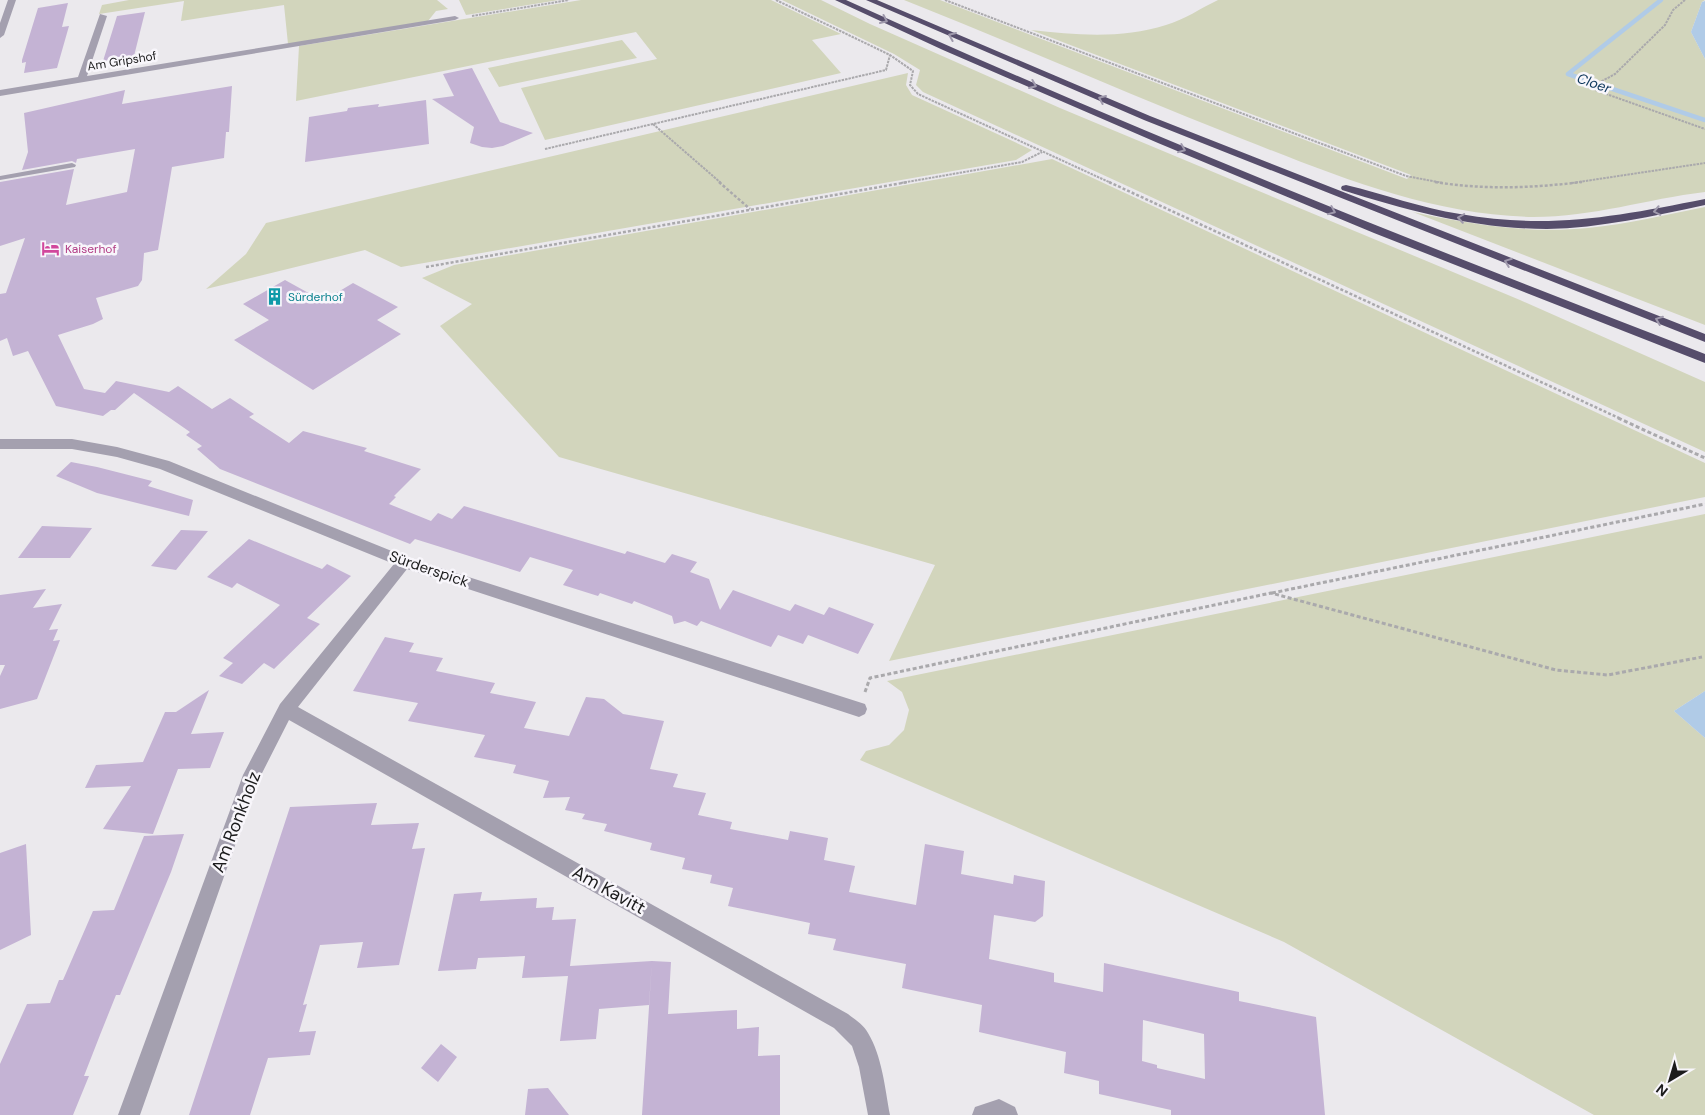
<svg xmlns="http://www.w3.org/2000/svg" width="1705" height="1115" viewBox="0 0 1705 1115" font-family="'DM Sans',sans-serif">
  <style>
    .green { fill: #d2d5bc }
    .water { fill: #b0cbe7 }
    .lines { fill: none; stroke-linecap: round; stroke-linejoin: round }
    .stream { stroke: #b0cbe7; stroke-width: 4.5 }
    .building { fill: #c4b3d4; fill-rule: evenodd }
    .path-far2 { stroke: #aaa9ac; stroke-width: 2; stroke-dasharray: 2.5 1; stroke-linecap: butt }
    .path-far1 { stroke: #aaa9ac; stroke-width: 2.5; stroke-dasharray: 3 2; stroke-linecap: butt }
    .path { stroke: #aaa9ac; stroke-width: 3; stroke-dasharray: 4 2.5; stroke-linecap: butt }
    .service { fill: #a4a0af; fill-rule: evenodd }
    .minor { fill: #a4a0af; fill-rule: evenodd }
    .motorway { fill: #564d6b; fill-rule: evenodd }
    .oneway { stroke: #9f99ac }
    .labels { text-anchor: middle; stroke-width: 5; stroke-linejoin: round; paint-order: stroke }
    .far-street-label { font-size: 12px; fill: #1b1b1c; stroke: #f8f6fb }
    .far-hotel-label { font-size: 12px; fill: #b23c85; stroke: #f8f6fb; text-anchor: start }
    .far-culture-label { font-size: 12px; fill: #0d838f; stroke: #f8f6fb; text-anchor: start }
    .far-water-label { font-size: 14px; font-style: italic; fill: #0c365b; stroke: #f8f6fb }
    .street-label { font-size: 15px; fill: #1b1b1c; stroke: #f8f6fb }
    .near-street-label { font-size: 18px; fill: #1b1b1c; stroke: #f8f6fb }
  </style>
  <rect width="100%" height="100%" fill="#ebe9ed"/>
  <path class="green" d="M129 0H437L448 9 436 11 428 21 288 44 284 5 181 21 184 1 99 14 102 5Z
    M459 0H559L466 15Z
    M581 0H771L841 34 812 40 841 73 545 140 521 88 657 59 636 32 296 101 299 46Z
    M782 0H821L870 24 1060 108 1520 300 1705 382V452L923 92 916 85 920 70 894 54Z
    M904 0H940L1407 179 1411 175 1031 30C1076 35 1122 39 1166 25 1184 20 1201 8 1218 0H1705L1702 2 1691 32 1705 59V192C1646 199 1594 217 1533 217 1431 215 1339 177 1245 140 1130 95 1018 45 904 0Z
    M622 40 637 58 499 87 488 68Z
    M908 73 906 85 912 95 1032 150 1016 160 401 267 365 250 206 289 246 254 266 223Z
    M1052 159 1705 463V497L889 661 935 565 559 457 440 326 472 304 422 278 454 265Z
    M1705 207V325L1413 212C1469 224 1529 234 1588 228 1627 224 1666 215 1705 207Z
    M1705 514V691L1674 711 1705 738V1115H1594L1284 942 860 760 866 751 889 745 904 730 909 710 902 692 887 681Z"/>
  <path class="water" d="M1705 1V59L1691 32 1702 2Z
    M1705 691V738L1674 711Z"/>
  <g class="lines">
    <path class="stream" d="M1661 0 1568 74 1705 120"/>
  </g>
  <path class="building" d="M68 3 62 27 69 26 57 68 24 73 26 62 22 63V60L38 8Z
    M145 12 134 56 103 61 117 16Z
    M472 68 500 122 533 133 503 146 492 148 482 147 470 143 474 127 432 99 454 96 443 74Z
    M232 86 229 132H226L224 158 172 167 158 250 144 253 142 280 138 286 96 298 103 319 93 324 58 335 84 389 105 393 116 381 169 392 178 386 212 409 230 398 254 414 249 417 289 443 303 431 367 448 364 451 421 469 394 496 396 497 389 504 431 521 438 513 452 519 464 506 625 554 627 551 665 563 672 554 697 562 690 572 709 579 720 610 733 590 790 611 795 604 824 615 829 607 874 624 858 654 808 635 803 644 778 635 771 647 701 621 697 626 685 621 674 624 672 616 634 601 632 604 600 593 598 596 563 585 573 570 530 557 520 572 415 539 410 544 220 469 197 449 202 446 186 435 190 432 134 393 115 410H111L103 416 56 406 28 351 13 356 7 338 0 341V294L6 293 25 238 0 246V182L74 169 66 205 127 192 135 149 77 159 76 163 72 161 22 170 28 152 24 113 125 90 122 104Z
    M426 100 429 144 305 162 309 117 347 111 348 108 379 104 378 107Z
    M285 280 323 301 353 283 398 307 377 320 401 334 313 390 234 340 269 320 243 304Z
    M71 462 97 467 152 481 148 486 193 500 189 516 97 493 56 476Z
    M42 526 92 528 70 558H18Z
    M181 530 208 531 176 570 151 566Z
    M249 539 322 569 327 564 351 576 307 618 320 624 274 669 264 663 242 684 219 676 233 663 223 658 280 605 237 583 232 588 207 577Z
    M46 589 33 608 62 604 49 630 58 629 53 641 60 640 37 699 0 709V676L5 665H0V595Z
    M385 637 414 643 409 652 443 658 436 671 495 683 490 693 536 702 524 728 569 736 586 697 604 699 623 714 664 721 650 769 678 774 673 787 706 793 698 815 732 822 730 829 788 840 790 831 828 838 824 860 855 866 849 892 916 905 925 844 964 851 961 874 1013 884 1014 875 1045 881 1043 916 1035 922 994 915 989 959 1054 973V982L1103 992 1104 963 1239 992V1001L1316 1017 1325 1115H1171V1110L1099 1094V1081L1064 1073 1066 1052 979 1032 982 1005 902 988 906 964 833 950 836 939 808 934 810 923 728 906 733 888 710 883 712 875 682 869 685 858 650 850 652 843 604 831 607 824 582 819 585 814 565 810 570 797 543 798 549 781 513 773 516 765 474 757 485 735 408 721 418 703 353 691ZM1143 1020 1204 1034 1205 1079 1157 1068V1065L1142 1061Z
    M209 690 191 734 224 732 210 768 178 769 153 834 103 829 131 786 85 788 96 765 143 762 165 712H176Z
    M377 803 371 825 419 823 412 849 425 848 399 965 357 968 363 942 320 945 303 1005 307 1004 299 1032 316 1031 310 1055 268 1058 250 1115H189L290 807Z
    M184 834 171 872 120 995H116L100 1035 84 1076H89L73 1115H0V1064L27 1004 50 1003 59 980H63L93 911 114 910 144 836Z
    M26 844 31 935 0 950V853Z
    M482 892 480 901 537 898 536 908 554 907 552 920 576 919 570 966 652 961 649 1005 599 1009 596 1039 560 1041 568 976 522 978 525 956 478 958 476 969 438 971 454 894Z
    M652 961 671 962 668 1014 737 1010V1029L759 1027 758 1056 780 1055V1115H642Z
    M441 1044 457 1057 438 1082 421 1068Z
    M548 1088 569 1115H525L528 1089Z"/>
  <g class="lines">
    <path class="path-far2" d="M776 0 890 55 913 71 910 85 918 94 1111 183
      M945 0 1406 176 1443 183
      M1685 0 1673 10 1665 25 1615 74 1593 86 1595 90 1705 129
      M472 16 569 0
      M653 124 721 183
      M545 149 886 70 890 55
      M901 183 1022 162 1042 152
      M1572 183 1705 163"/>
    <path class="path-far1" d="M719 182 750 209
      M1109 182 1621 419
      M1435 182C1484 190 1532 188 1582 182
      M426 267 908 182"/>
    <path class="path" d="M1618 418 1705 458
      M1272 593 1705 504
      M865 692 870 678 1271 593 1556 670 1608 675 1702 657"/>
    <path class="service" d="M72 163 76 165 75 167 0 180V176Z"/>
    <path class="minor" d="M8 0H16L4 35 0 38V23Z
      M100 14 107 16 87 76 455 16 459 18 455 20 0 96V90L78 77Z
      M0 439H72L117 447 169 461 409 558 865 704 867 709 865 714 859 717 407 569 298 707 848 1014C854 1019 864 1025 868 1033 882 1056 885 1088 890 1115H868L859 1067 852 1046 834 1028 289 720 257 783 140 1115H118L243 775 280 704 394 564 160 469 117 457 72 449H0Z
      M999 1099 1015 1107 1018 1115H972L975 1107Z"/>
    <path class="motorway" d="M835 0H846C1128 128 1416 243 1705 354V363L1374 233 1158 143 943 50Z
      M866 0H877L1150 116 1705 334V342L1144 120Z
      M1346 185C1384 194 1421 208 1460 214 1550 230 1618 216 1705 199V205C1653 216 1601 228 1547 229 1477 229 1409 211 1342 190L1341 188 1342 186Z"/>
  </g>
  <defs><path id="oneway-chevron" d="M-2-3.5L2.5 0L-2 3.5" fill="none" stroke-width="1.6" stroke-linecap="round" stroke-linejoin="round" transform="scale(1.25)"/></defs>
  <g class="oneway">
    <use href="#oneway-chevron" transform="translate(884 20) rotate(24)"/>
    <use href="#oneway-chevron" transform="translate(952 36) rotate(-157)"/>
    <use href="#oneway-chevron" transform="translate(1033 85) rotate(23)"/>
    <use href="#oneway-chevron" transform="translate(1102 99) rotate(-157)"/>
    <use href="#oneway-chevron" transform="translate(1182 149) rotate(22)"/>
    <use href="#oneway-chevron" transform="translate(1332 211) rotate(22)"/>
    <use href="#oneway-chevron" transform="translate(1657 211) rotate(169)"/>
    <use href="#oneway-chevron" transform="translate(1461 218) rotate(-171)"/>
    <use href="#oneway-chevron" transform="translate(1508 262) rotate(-159)"/>
    <use href="#oneway-chevron" transform="translate(1659 320) rotate(-159)"/>
  </g>
  <defs>
    <symbol id="hotel-bare" viewBox="-9 -9 18 18"><path d="M-6-4.5h1.5V1H6V5H4.5V3h-9V5H-6ZM-4 0a1.8 1.8 0 1 1 3.6 0ZM.5 0V-2.5h3Q6-2.5 6 0Z" fill="#d1479c" stroke="#f8f6fb" stroke-width="2.5" paint-order="stroke"/></symbol>
    <symbol id="building-bare" viewBox="-9 -9 18 18"><path d="M-4-6H4V6H1V3H-1V6H-4ZM-2.5-4.3h1.7v1.8h-1.7ZM.8-4.3h1.7v1.8H.8ZM-2.5-1h1.7V.8h-1.7ZM.8-1h1.7V.8H.8Z" fill="#0f9aa8" stroke="#f8f6fb" stroke-width="2.5" paint-order="stroke"/></symbol>
  </defs>
  <g fill-rule="evenodd">
    <use href="#hotel-bare" x="38" y="236" width="25" height="25"/>
    <use href="#building-bare" x="262" y="284" width="25" height="25"/>
  </g>
  <g class="labels">
    <g class="far-street-label">
      <text transform="translate(122 61) rotate(-9)" y="4">Am Gripshof</text>
    </g>
    <g class="far-hotel-label">
      <text x="65" y="253">Kaiserhof</text>
    </g>
    <g class="far-culture-label">
      <text x="288" y="301">Sürderhof</text>
    </g>
    <g class="far-water-label">
      <text transform="translate(1594 83) rotate(19)" y="5">Cloer</text>
    </g>
    <g class="street-label">
      <text transform="translate(429 569) rotate(19)" y="5">Sürderspick</text>
    </g>
    <g class="near-street-label">
      <text transform="translate(236 822) rotate(-69)" y="6">Am Ronkholz</text>
      <text transform="translate(609 890) rotate(29)" y="6">Am Kavitt</text>
    </g>
  </g>
  <g transform="translate(1670 1080) rotate(218)" stroke="#f8f6fb" stroke-width="4" paint-order="stroke">
  <path d="M0-4L9 19L0 12L-9 19Z" fill="#1b1b1c"/>
  <text y="-8" font-size="14" font-weight="bold" text-anchor="middle" fill="#1b1b1c">N</text>
  </g>
</svg>
